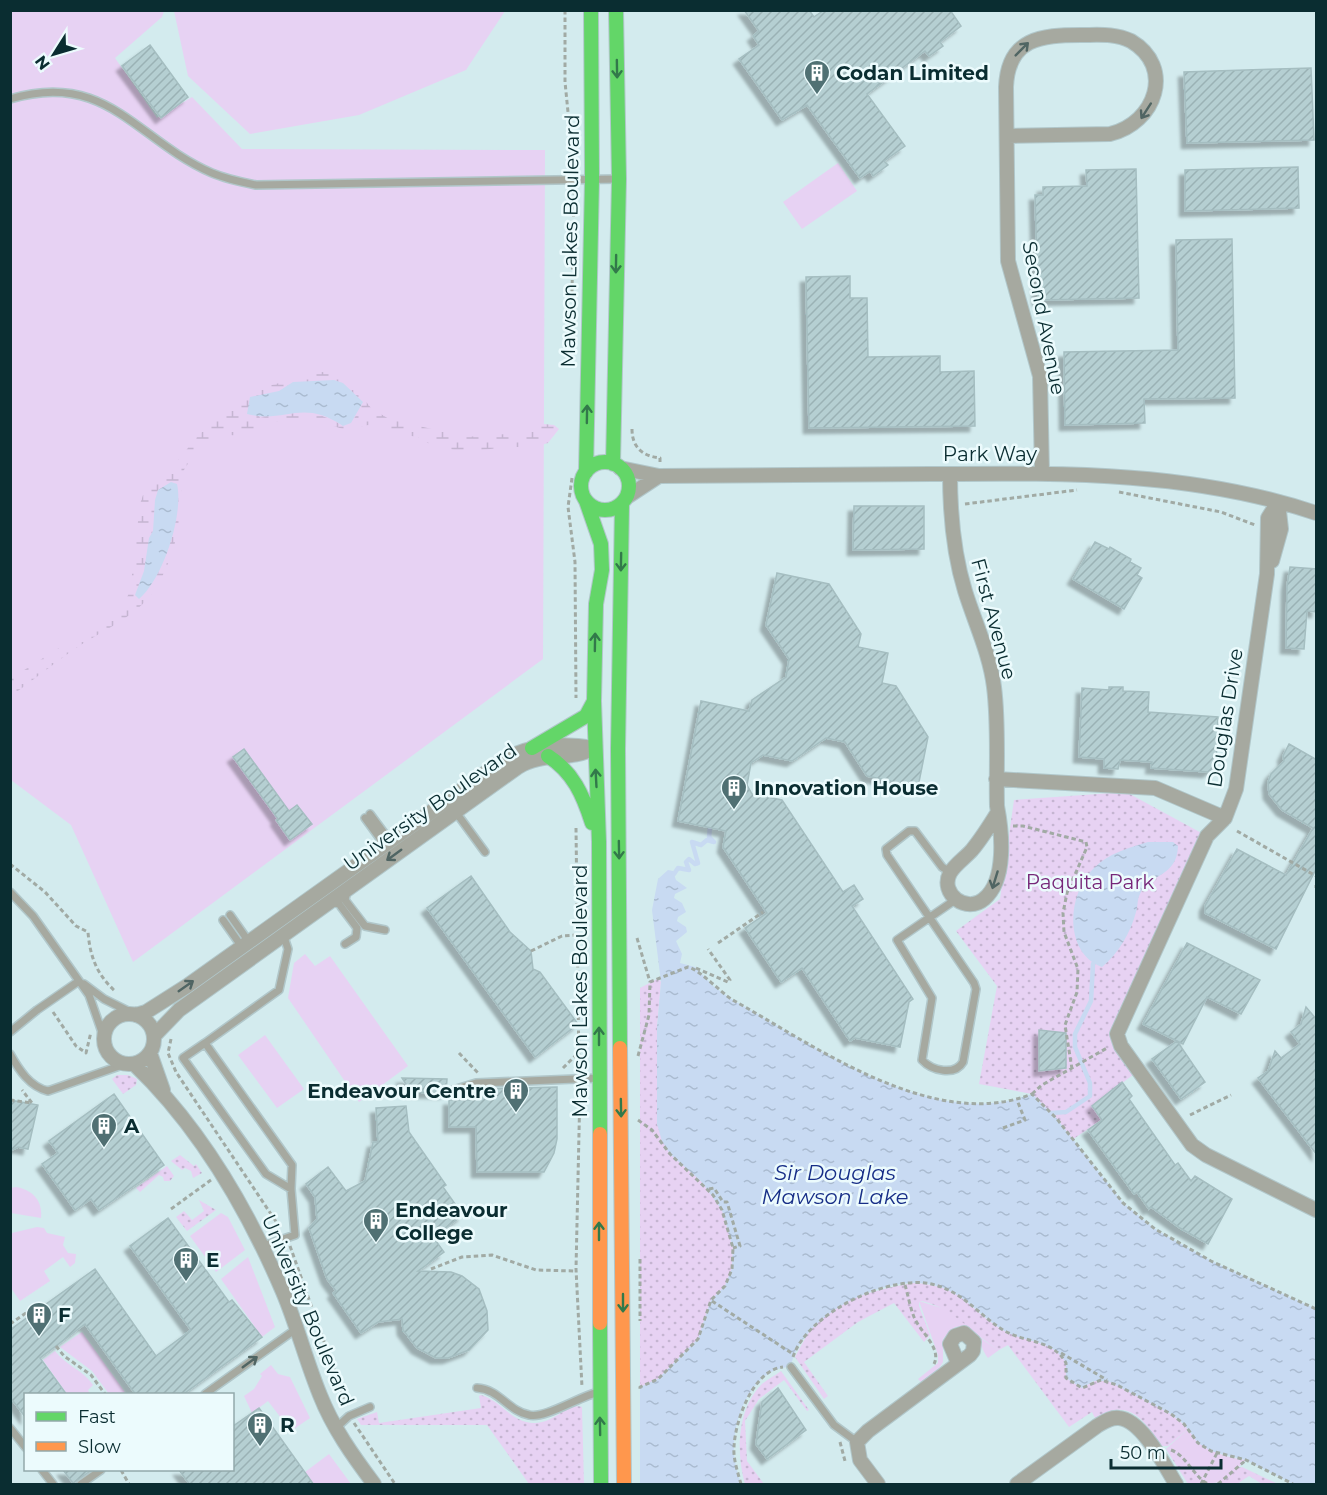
<svg xmlns="http://www.w3.org/2000/svg" width="1327" height="1495" viewBox="0 0 1327 1495" font-family="Montserrat,sans-serif">
  <style>
    .grass { fill: #e7d2f3 }
    .wetland { fill: url(#wetland-marsh); fill-rule: evenodd }
    .park { fill: url(#park-dots) }
    .water { fill: url(#water-ripples) }
    .lines { fill: none; stroke-linecap: round; stroke-linejoin: round }
    .stream { stroke: #c8daf2; stroke-width: 4.5 }
    .building { fill: url(#building-hatch); stroke: #a5bec1; stroke-width: 1.5; filter: url(#shadow) }
    .lane-casing { stroke: #b1c7ca; stroke-width: 10 }
    .street-casing { stroke: #b1c7ca; stroke-width: 16 }
    .fast-casing { stroke: #b1c7ca; stroke-width: 16 }
    .slow-casing { stroke: #b1c7ca; stroke-width: 16 }
    .path { stroke: #a1aaa4; stroke-width: 3; stroke-dasharray: 4.5 3; stroke-linecap: butt }
    .lane { stroke: #a6a9a0; stroke-width: 7 }
    .street { stroke: #a6a9a0; stroke-width: 14 }
    .fast { stroke: #63d668; stroke-width: 14 }
    .slow { stroke: #ff974d; stroke-width: 14 }
    .oneway { stroke: #506563 }
    .oneway2 { stroke: #32794a }
    .labels { text-anchor: middle; stroke-width: 5; stroke-linejoin: round; paint-order: stroke }
    .poi-label { font-size: 20px; font-weight: bold; fill: #0a2d31; stroke: #ecfbfd; text-anchor: start }
    .street-label { font-size: 20px; fill: #0a2d31; stroke: #ecfbfd }
    .park-label { font-size: 20px; fill: #762779; stroke: #ecfbfd }
    .water-label { font-size: 21px; font-style: italic; fill: #172e87; stroke: #ecfbfd }
  </style>
  <defs>
    <pattern id="wetland-marsh" width="20" height="14" patternUnits="userSpaceOnUse" patternTransform="scale(1.5)"><rect width="20" height="14" fill="#e7d2f3"/><path d="M1 5h8M5 5V1M11 12h8M15 12V8" fill="none" stroke="#c5b5d1"/></pattern>
    <pattern id="park-dots" width="8" height="8" patternUnits="userSpaceOnUse" patternTransform="scale(1.5)"><rect width="8" height="8" fill="#e7d2f3"/><path d="M2 2h.1M6 6h.1" fill="none" stroke="#c5b5d1" stroke-width="1.8" stroke-linecap="round"/></pattern>
    <pattern id="water-ripples" width="26" height="14" patternUnits="userSpaceOnUse" patternTransform="scale(1.5)"><rect width="26" height="14" fill="#c8daf2"/><path d="M2 4q2-2 4 0t4 0M15 11q2-2 4 0t4 0" fill="none" stroke="#aabbd0"/></pattern>
    <pattern id="building-hatch" width="6" height="6" patternUnits="userSpaceOnUse" patternTransform="scale(1.5)"><rect width="6" height="6" fill="#b5cfd2"/><path d="M-1 1l2-2M0 6l6-6M5 7l2-2" fill="none" stroke="#9ab2b5"/></pattern>
    <filter id="shadow"><feDropShadow dx="-5.5" dy="5.5" stdDeviation="1.5" flood-color="#0004"/></filter>
  </defs>
  <rect width="100%" height="100%" fill="#d3ebee"/>
  <path class="grass" d="M10 11H164L162 17 115 58 157 118 192 97 242 149 545 150 543 659 133 962 71 825 11 780Z
    M174 11V10L505 11 466 70 359 115 250 134 188 76Z
    M838 163 857 191 802 229 783 202Z
    M305 954 315 966 330 956 408 1066 359 1102 288 998 294 963Z
    M265 1035 304 1089 277 1108 238 1055Z
    M16 1187C33 1190 43 1201 41 1218L11 1213V1188Z
    M221 1213 228 1217 245 1250 216 1272 190 1236Z
    M37 1227 44 1228 47 1233 65 1237 63 1245 68 1253 76 1254 75 1263 70 1267 63 1257 44 1271 50 1281 20 1301 11 1288 12 1233Z
    M248 1257 275 1327 262 1337 221 1279Z
    M919 1301 948 1310 974 1331C982 1340 989 1344 999 1350L988 1358C977 1343 979 1324 955 1327L943 1339V1362L939 1368 921 1382 918 1379 938 1363V1355Z
    M82 1332 125 1392 121 1394H109L92 1371 60 1347Z
    M55 1351C65 1365 83 1370 93 1385L88 1390 90 1394H67L43 1360Z
    M271 1365 278 1374 290 1377 310 1418 291 1431 268 1401 252 1413 244 1396 254 1389 262 1376 260 1374Z
    M1188 1429C1203 1450 1220 1456 1246 1460L1224 1481 1208 1484C1192 1476 1185 1451 1166 1449Z
    M329 1454 351 1484H314L305 1472Z"/>
  <path class="wetland" d="M322 372 345 375 371 408 389 419 466 437 532 432 544 424 554 425 559 429 548 443 534 447H507L465 452 433 446 418 437 399 434 382 427 368 425 346 430 308 418H292L269 423 243 436 230 435 203 448 192 457 179 478C188 509 172 565 154 591 135 618 99 632 73 650 52 665 32 681 11 696L10 679 59 648 92 632 121 607 130 592 140 504 144 492 152 482 175 464 196 438 221 413 233 408 243 396 256 389ZM344 383 361 408 351 423 343 426C316 408 291 412 260 418L251 397ZM171 482C171 535 174 548 146 594L141 575 144 571 149 539 154 531 155 500 158 490Z"/>
  <path class="park" d="M1126 792 1207 836 1117 1029 1138 1071 1092 1106 1101 1120 1072 1140 1057 1119 1032 1094 979 1084 997 986 956 931 1000 899 1014 800Z
    M659 978 661 982 657 1028V1124L670 1154 701 1181 722 1210 733 1248 732 1269 725 1286 711 1300 698 1339 658 1379 640 1387V988Z
    M117 1075H128L137 1079 136 1085 123 1094 112 1079Z
    M180 1155 194 1166 196 1164 202 1173 193 1178 191 1171 185 1168 182 1170 171 1161Z
    M167 1166 174 1176 170 1181H164L163 1177 159 1175 140 1192 136 1188Z
    M199 1200 216 1210 187 1231 176 1217 184 1211 192 1220 204 1211Z
    M912 1283C964 1285 966 1308 1003 1330 1022 1341 1046 1340 1062 1356 1068 1362 1068 1370 1066 1378L1082 1388C1087 1385 1093 1381 1099 1380 1116 1379 1178 1415 1188 1429L1168 1446H1162C1143 1420 1130 1397 1095 1418L1092 1412 1069 1427 1008 1345 999 1350C972 1334 955 1309 922 1301L919 1302V1306L930 1335 924 1342 894 1303 858 1322 804 1362 828 1396 824 1399 795 1357C801 1346 807 1334 814 1325 836 1298 881 1289 912 1283Z
    M781 1371 809 1410 807 1411 784 1380 759 1399 745 1421 747 1461 764 1484H745C736 1453 737 1410 761 1385 767 1379 775 1376 781 1371Z
    M481 1395C502 1401 510 1422 534 1423 552 1424 570 1402 582 1407L584 1484H529L487 1425H361L357 1419 377 1412 379 1423 481 1408 479 1396Z
    M1166 1449C1185 1451 1192 1476 1208 1484H1188Z
    M1242 1467 1278 1484H1262L1249 1476 1237 1484H1218L1237 1468Z"/>
  <path class="water" d="M334 380 343 383 363 402 351 423 343 426C302 398 285 424 247 414L250 397 279 391 293 382Z
    M171 482 177 484C184 514 163 579 139 599L135 595 144 571 149 538 153 531 155 500 158 490Z
    M1148 842H1173L1178 846C1177 878 1149 873 1140 894 1137 899 1138 907 1136 912 1131 932 1118 954 1102 967 1063 953 1067 893 1094 868 1109 853 1128 848 1148 842Z
    M668 870 673 871 676 880 687 888 675 894 674 898 682 903 686 912 678 917 677 921 686 927 687 932 676 941 682 954 680 963 695 967 713 986 731 999C814 1045 933 1133 1032 1094L1057 1119 1123 1203 1155 1229 1211 1261 1316 1309V1484H1293L1246 1460 1211 1451 1198 1443 1184 1424 1171 1414 1108 1381H1093L1082 1388 1066 1378V1363C1053 1339 1024 1343 1003 1330 979 1315 963 1292 934 1285 887 1272 799 1316 791 1367 754 1367 734 1414 734 1447 733 1460 738 1473 741 1484H640V1387L658 1379 698 1339 711 1300 725 1286 732 1268 733 1248 722 1210 701 1181 670 1154 662 1141 657 1124V1028L661 982 652 910 658 879Z"/>
  <g class="lines">
    <path class="stream" d="M674 874 678 868 689 870 686 862 689 859 695 864 698 863 692 842 701 845 707 840 714 842 709 837 710 827
      M1051 1113 1066 1112 1090 1096V1083L1075 1047V1034L1091 1001 1093 964"/>
  </g>
  <path class="building" d="M744 10H809L814 17 824 10H950L961 26 940 42 943 46 929 56 925 51 867 94 905 146 884 161 888 165 873 176 870 171 860 178 807 105 782 120 759 87 739 59 759 45 753 36 759 31Z
    M150 45 188 97 161 118 122 66Z
    M1311 68 1314 140 1187 143 1184 72Z
    M1298 167 1299 208 1185 211V170Z
    M1136 169 1139 298 1038 300 1035 195H1043V187L1087 186 1086 170Z
    M1232 239 1235 398 1144 399 1145 423 1065 425 1064 352 1178 350 1176 240Z
    M850 276V298H867L868 357 940 356V372L974 371 975 426 809 428 806 277Z
    M854 506H924V549L853 550Z
    M1095 542 1109 549 1110 547 1131 559 1130 562 1141 568 1137 575 1142 578 1124 609 1073 579Z
    M1290 567 1317 569V612L1307 611 1304 649 1286 648 1287 586Z
    M777 573 829 584 861 634 858 647 888 653 882 683 896 686 928 737 918 787 867 776 845 742 826 738 792 761 763 755 751 763 747 785 752 794 782 800 843 892 854 885 863 899 852 906 913 999 909 1002 900 1047 855 1038 850 1041 802 968 781 982 745 928 767 913 723 847 726 831 678 821 701 701 749 711 752 700 786 677 789 659 766 625Z
    M1109 687H1123V691L1149 692 1148 712 1218 717 1216 766 1208 772 1151 768 1152 762 1120 760 1118 769 1104 768V759L1079 757 1082 688 1109 690Z
    M1289 744 1317 760V867L1276 949 1205 913V906L1237 849 1286 875 1313 828 1282 810 1269 794 1268 782 1271 774 1284 761 1283 756Z
    M244 749 289 811 297 805 312 824 290 840 276 820 278 819 233 757Z
    M471 876 510 932 531 951 533 969 540 972 578 1024 535 1057 427 908Z
    M1187 943 1260 980 1241 1014 1207 997 1183 1044 1143 1024Z
    M1306 1007 1317 1020V1155L1258 1078 1268 1071 1275 1051 1281 1058 1300 1044 1291 1032 1301 1024Z
    M1039 1030 1066 1033V1068L1039 1071Z
    M1177 1041 1205 1082 1181 1099 1152 1059Z
    M402 1078 447 1079 446 1093 411 1092Z
    M1122 1082 1132 1096 1129 1099 1175 1165 1178 1163 1191 1181 1195 1176 1232 1199 1208 1244 1180 1228 1151 1207 1149 1209 1137 1192 1134 1194 1088 1130 1102 1120 1092 1106Z
    M557 1087V1139L554 1153 544 1172H477L476 1127H449V1100H475L477 1089Z
    M114 1094 164 1165 99 1210 91 1199 75 1210 42 1164 58 1153 49 1141Z
    M10 1100 38 1105 28 1149 18 1147 10 1151Z
    M406 1106 409 1132 446 1185 443 1187 463 1215 433 1237 444 1252 418 1271 451 1272 462 1276 479 1289 487 1311 488 1330 469 1350 448 1358H436L417 1348 403 1330 402 1319 378 1322 361 1333 333 1293 336 1291 327 1279 309 1228 317 1219 315 1197 306 1184 328 1167 346 1191 365 1181 373 1142H378L376 1108Z
    M168 1218 229 1302 232 1300 262 1337 182 1395H136L85 1324 40 1358 67 1395H26V1418L10 1397V1330L95 1269 156 1356 191 1330 130 1246Z
    M778 1388 806 1430 767 1459 756 1444 758 1429 762 1402Z
    M259 1408 314 1485H190L179 1470H232V1427Z
    M63 1470H92L73 1483Z"/>
  <g class="lines">
    <defs>
      <path id="lane" d="M10 99C107 70 136 140 212 173 226 179 241 182 256 185L619 179
        M455 811 485 852
        M370 814 390 841
        M365 818 384 844
        M950 872 942 867 915 831H909L886 849 887 855 974 983 976 989 963 1062C955 1076 932 1071 922 1060L932 998 897 940 955 900
        M347 891 345 900 365 926 385 930
        M10 892 33 916 89 995 103 1035
        M331 902 339 904 357 928 356 937 345 944
        M230 915 249 942
        M223 920 242 947
        M84 984 104 999 132 1013
        M10 1032 37 1010 79 981
        M205 1043 183 1058 266 1174 291 1189
        M10 1054C19 1070 30 1087 48 1091L125 1064
        M453 1090 476 1083 600 1078
        M263 1246 295 1235 291 1189 292 1165 205 1043 279 990 288 949 283 934
        M791 1367 834 1425 857 1442
        M477 1388C499 1389 508 1411 529 1415 545 1419 580 1396 599 1392
        M205 1394 296 1329
        M10 1428 26 1448
        M336 1428 349 1416 370 1407
        M42 1470 53 1484
        M81 1484 101 1470"/>
      <path id="street" d="M1008 136 1110 134C1156 123 1175 67 1131 41 1115 33 1098 35 1081 35 1041 35 1008 38 1006 87L1008 261 1040 376 1042 473
        M620 468 659 476C751 475 842 475 933 474 1063 473 1191 471 1316 513
        M950 474C950 514 953 552 965 591 975 623 990 654 994 687 999 726 996 767 997 806 1002 832 1007 880 984 899 967 914 939 894 950 873 955 864 965 858 972 850 982 838 990 825 998 812
        M627 497 659 476
        M1278 502 1268 518 1267 574 1236 789 1225 818 1207 836 1117 1034 1121 1046 1192 1145 1206 1155 1316 1210
        M1272 561 1281 529 1278 502
        M996 779 1155 788 1225 818
        M104 1039a25 25 0 1 1 50 0a25 25 0 1 1-50 0Z
        M136 1015 146 1012 187 986 508 757C535 744 565 743 594 748
        M154 1036 179 1010 518 767C543 751 570 762 594 748
        M150 1053 163 1090
        M134 1064C200 1127 247 1208 283 1292 297 1325 306 1361 320 1395 333 1428 353 1456 374 1484
        M878 1484 860 1460 857 1442 868 1431 970 1355 973 1351 974 1342 964 1333 955 1336 950 1344 958 1363
        M1017 1484 1097 1426C1104 1422 1110 1417 1119 1418 1142 1420 1165 1466 1176 1484"/>
      <path id="fast" d="M581 486a24 24 0 1 1 48 0a24 24 0 1 1-48 0Z
        M613 464 619 179 616 10
        M586 472 592 179 591 10
        M586 501 601 544 602 570 596 604 594 701 599 842 600 1134
        M532 748 586 716 594 701
        M548 756C573 772 583 795 592 823
        M620 1048 618 749 622 503
        M600 1323 601 1484"/>
      <path id="slow" d="M620 1048 624 1484
        M600 1134V1323"/>
    </defs>
    <use href="#lane" class="lane-casing"/>
    <use href="#street" class="street-casing"/>
    <use href="#fast" class="fast-casing"/>
    <use href="#slow" class="slow-casing"/>
    <path class="path" d="M565 10V82L574 172
      M572 292 574 190
      M632 429C632 447 642 456 660 458V462
      M572 478 568 507 575 562 576 698
      M1119 492 1221 512 1255 525
      M965 504 1077 490
      M1013 826H1023L1086 842 1087 847 1067 893 1063 913 1064 932 1078 969 1077 992 1065 1025 1072 1069
      M576 828 579 1071
      M1237 831 1316 876
      M10 864 45 892 76 926 88 932C90 957 97 975 116 992
      M1316 885V888
      M637 938 650 982
      M718 943 763 912
      M531 951 562 936 577 935
      M696 968 728 982 730 980 708 949
      M53 1012 76 1046 86 1053 91 1032
      M171 1039 168 1053 176 1072 281 1229
      M459 1053 478 1073
      M638 1056 649 1015 650 982 688 967C697 968 721 992 731 999 814 1045 933 1133 1032 1094L1057 1119 1123 1203 1155 1229 1211 1261 1316 1309
      M563 1068 577 1054
      M580 1088 576 1269 582 1387
      M1032 1094 1042 1085 1107 1048
      M10 1100 32 1103 22 1090
      M1190 1115 1231 1095
      M638 1120 652 1130 670 1154 713 1195 722 1210 733 1248 732 1269 725 1286 711 1300 698 1339 658 1379 640 1387V1390
      M1003 1128 1025 1120 1017 1100
      M709 1189 714 1188 723 1202H727L740 1246 733 1248
      M171 1209 211 1180
      M290 1246 347 1406
      M640 1259V1321
      M431 1269 462 1257 492 1255 536 1270 576 1271
      M905 1285C908 1295 910 1307 914 1317 920 1332 942 1348 934 1364
      M712 1301 793 1354
      M10 1324 33 1308
      M56 1346 64 1356 91 1375 105 1394
      M1061 1353 1107 1380
      M793 1357C807 1313 892 1272 935 1285 964 1293 979 1315 1003 1330 1024 1343 1053 1339 1066 1363V1378L1082 1388 1101 1380 1117 1385 1171 1414 1184 1424 1198 1443 1211 1451 1246 1460 1293 1484
      M354 1423 395 1484
      M840 1442 845 1461
      M1171 1450C1186 1455 1193 1476 1208 1484
      M121 1470 129 1484
      M741 1484C738 1473 733 1459 734 1447 735 1421 753 1370 783 1367
      M1201 1484 1217 1453
      M1218 1484 1246 1460"/>
    <use href="#lane" class="lane"/>
    <use href="#street" class="street"/>
    <use href="#fast" class="fast"/>
    <use href="#slow" class="slow"/>
  </g>
  <defs><path id="oneway-shaft" d="M-6 0H5M1.5-3L5.5 0L1.5 3" fill="none" stroke-width="1.6" stroke-linecap="round" stroke-linejoin="round" transform="scale(1.5)"/></defs>
  <g class="oneway">
    <use href="#oneway-shaft" transform="translate(1022 49) rotate(-45)"/>
    <use href="#oneway-shaft" transform="translate(1146 111) rotate(123)"/>
    <use href="#oneway-shaft" transform="translate(394 855) rotate(144)"/>
    <use href="#oneway-shaft" transform="translate(995 880) rotate(107)"/>
    <use href="#oneway-shaft" transform="translate(186 986) rotate(-35)"/>
    <use href="#oneway-shaft" transform="translate(250 1362) rotate(-36)"/>
  </g>
  <g class="oneway2">
    <use href="#oneway-shaft" transform="translate(617 69) rotate(89)"/>
    <use href="#oneway-shaft" transform="translate(616 264) rotate(91)"/>
    <use href="#oneway-shaft" transform="translate(587 414) rotate(-89)"/>
    <use href="#oneway-shaft" transform="translate(621 562) rotate(91)"/>
    <use href="#oneway-shaft" transform="translate(595 642) rotate(-89)"/>
    <use href="#oneway-shaft" transform="translate(596 778) rotate(-93)"/>
    <use href="#oneway-shaft" transform="translate(619 850) rotate(89)"/>
    <use href="#oneway-shaft" transform="translate(599 1036) rotate(-90)"/>
    <use href="#oneway-shaft" transform="translate(621 1108) rotate(89)"/>
    <use href="#oneway-shaft" transform="translate(599 1231) rotate(-90)"/>
    <use href="#oneway-shaft" transform="translate(623 1303) rotate(90)"/>
    <use href="#oneway-shaft" transform="translate(600 1426) rotate(-91)"/>
  </g>
  <defs>
    <symbol id="building-pin" viewBox="-11 -11 22 30"><path d="M0 17L-7.5 6A9.5 9.5 0 1 1 7.5 6Z" fill="#507073" stroke="#ecfbfd"/><path d="M-4-6H4V6H1V3H-1V6H-4ZM-2.5-4.3h1.7v1.8h-1.7ZM.8-4.3h1.7v1.8H.8ZM-2.5-1h1.7V.8h-1.7ZM.8-1h1.7V.8H.8Z" fill="#fff"/></symbol>
  </defs>
  <g fill-rule="evenodd">
    <use href="#building-pin" x="802" y="58" width="30" height="40"/>
    <use href="#building-pin" x="719" y="773" width="30" height="40"/>
    <use href="#building-pin" x="501" y="1076" width="30" height="40"/>
    <use href="#building-pin" x="89" y="1111" width="30" height="40"/>
    <use href="#building-pin" x="361" y="1206" width="30" height="40"/>
    <use href="#building-pin" x="171" y="1245" width="30" height="40"/>
    <use href="#building-pin" x="24" y="1300" width="30" height="40"/>
    <use href="#building-pin" x="245" y="1410" width="30" height="40"/>
  </g>
  <g class="labels">
    <g class="poi-label">
      <text x="836" y="80">Codan Limited</text>
      <text x="754" y="795">Innovation House</text>
      <text x="496" y="1098" text-anchor="end">Endeavour Centre</text>
      <text x="124" y="1133">A</text>
      <text x="395" y="1217">Endeavour<tspan x="395" dy="23">College</tspan></text>
      <text x="206" y="1267">E</text>
      <text x="58" y="1322">F</text>
      <text x="280" y="1432">R</text>
    </g>
    <g class="street-label">
      <text transform="translate(570 241) rotate(-89)" y="7">Mawson Lakes Boulevard</text>
      <text transform="translate(1044 318) rotate(79)" y="7">Second Avenue</text>
      <text x="990" y="461">Park Way</text>
      <text transform="translate(994 619) rotate(75)" y="7">First Avenue</text>
      <text transform="translate(1225 718) rotate(-81)" y="7">Douglas Drive</text>
      <text transform="translate(430 807) rotate(-35)" y="7">University Boulevard</text>
      <text transform="translate(580 991) rotate(-90)" y="7">Mawson Lakes Boulevard</text>
      <text transform="translate(308 1310) rotate(67)" y="7">University Boulevard</text>
    </g>
    <g class="park-label">
      <text x="1090" y="889">Paquita Park</text>
    </g>
    <g class="water-label">
      <text x="835" y="1180">Sir Douglas<tspan x="835" dy="24">Mawson Lake</tspan></text>
    </g>
  </g>
  <rect width="1327" height="1495" fill="none" stroke="#0a2d31" stroke-width="24"/>
  <rect x="24" y="1393" width="210" height="78" fill="#ecfbfd" stroke="#92a9ab" stroke-width="1.5"/>
  <rect x="36" y="1412" width="30" height="9" fill="#63d668" stroke="#92a9ab" stroke-width="1.5"/>
  <text x="78" y="1423" font-size="18" fill="#0a2d31">Fast</text>
  <rect x="36" y="1442" width="30" height="9" fill="#ff974d" stroke="#92a9ab" stroke-width="1.5"/>
  <text x="78" y="1453" font-size="18" fill="#0a2d31">Slow</text>
  <g transform="translate(54 54) rotate(233)" stroke="#ecfbfd" stroke-width="4.5" paint-order="stroke">
  <path d="M0-4.5L10 22L0 15L-10 22Z" fill="#0a2d31"/>
  <text y="-9" font-size="16" font-weight="bold" text-anchor="middle" fill="#0a2d31">N</text>
  </g>
  <path d="M1111 1459v9h110v-9" fill="none" stroke="#0a2d31" stroke-width="3"/>
  <text x="1120" y="1459" font-size="18" fill="#0a2d31" stroke="#ecfbfd" stroke-width="4.5" paint-order="stroke">50 m</text>
</svg>
